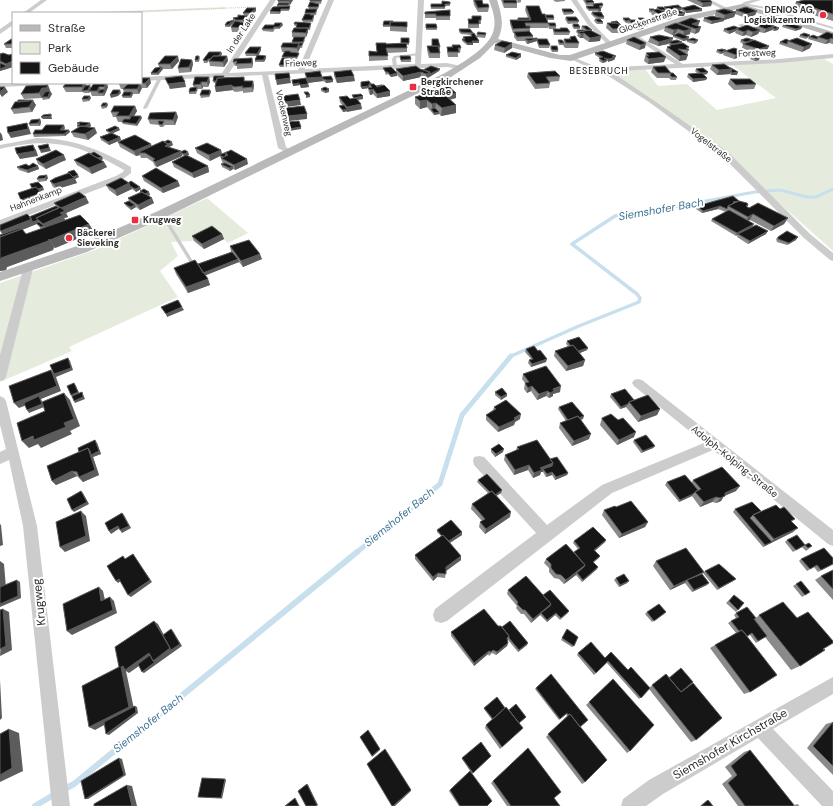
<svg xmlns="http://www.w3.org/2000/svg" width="833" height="806" viewBox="0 0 833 806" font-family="'DM Sans',sans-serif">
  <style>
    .green { fill: #e5ecdd }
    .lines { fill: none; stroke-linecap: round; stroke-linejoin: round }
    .stream-far3 { stroke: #c8dfed; stroke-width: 3 }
    .stream-far2 { stroke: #c8dfed; stroke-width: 3.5 }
    .stream-far1 { stroke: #c8dfed; stroke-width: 5 }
    .stream { stroke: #c8dfed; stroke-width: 6 }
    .path { stroke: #ccc; stroke-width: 1; stroke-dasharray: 1 1; stroke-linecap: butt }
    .lane { fill: #ccc; fill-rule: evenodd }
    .street { fill: #ccc; fill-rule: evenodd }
    .secondary { fill: #b9b9b9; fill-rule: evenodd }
    .wall { fill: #8a8a8a; fill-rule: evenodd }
    .shaded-wall { fill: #5c5c5c }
    .building { fill: #161616; stroke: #5c5c5c }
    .poi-dot { fill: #e92e41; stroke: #fff; stroke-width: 1.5 }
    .labels { text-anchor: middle; stroke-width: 4; stroke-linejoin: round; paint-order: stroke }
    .far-poi-label { font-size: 9px; font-weight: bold; fill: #2f2f2f; stroke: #fff; text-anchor: start }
    .far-street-label { font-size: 9px; fill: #2f2f2f; stroke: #fff }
    .far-neighbourhood-label { font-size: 9px; letter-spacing: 1px; fill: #000; stroke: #fff }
    .street-label { font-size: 10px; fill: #2f2f2f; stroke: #fff }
    .water-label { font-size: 11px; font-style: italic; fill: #3b7393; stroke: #fff }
    .near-street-label { font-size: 12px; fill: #2f2f2f; stroke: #fff }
  </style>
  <rect width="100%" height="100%" fill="#fff"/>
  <path class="green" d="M226 7 225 9 129 13H74Z
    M824 59 833 64V251C781 204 732 162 675 120 652 104 627 84 601 72L645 69 658 86 687 84 717 110 776 98 732 65Z
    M207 198 248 233 228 243 214 231 193 241 171 242 178 256 160 271 178 297 69 347 72 351 0 382V283L95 250Z"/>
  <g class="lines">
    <path class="stream-far3" d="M678 206 755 192 780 190 807 197H816L833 189"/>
    <path class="stream-far2" d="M509 357 579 326 639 302 640 298 637 294 572 244 615 216 627 213 686 205"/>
    <path class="stream-far1" d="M356 553 440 484 462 415 511 356"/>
    <path class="stream" d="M63 790 74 784 357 552
      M35 806 55 794"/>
    <path class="path" d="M99 13 256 7"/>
    <path class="lane" d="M743 3 766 7 833 27V29L765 9 743 5Z
      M0 53 2 55 0 56Z
      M419 53 420 55 396 58 397 67 395 68 393 67 392 59 394 56Z
      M160 77 162 78 147 108 144 109 143 108 158 78Z
      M160 213 164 214 193 261V262H189V261L160 214Z"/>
    <path class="street" d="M41 0H47L29 13H23Z
      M270 0H276L229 73 298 70 328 0H334L305 69 415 64 418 0H424L421 64 447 63 465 67 462 69 447 67 268 75 286 147 293 152 289 154 278 148 262 75 141 81V77L222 73Z
      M571 0H577L592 23 612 43V45H608L588 25Z
      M704 0H711L727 8 722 9Z
      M752 0H761L748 4 744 7 739 6 744 2Z
      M770 14 773 16 772 17 741 27 738 25Z
      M13 20V25L0 34V29Z
      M635 34 683 64 779 59 833 54V58L779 63 618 71 616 75 653 100 728 152 810 234 833 253V261L830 260 804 238 722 156 649 102 610 77 568 58 573 57 611 73 614 68 616 67 675 64 633 37 632 36Z
      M0 83H50L47 85 0 87Z
      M37 138C72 138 101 150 131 167V173L122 180 0 226V220L116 176 123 172 124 170C79 144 51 137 0 149V145Z
      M28 266 33 269 6 377 4 380 0 381V355L23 269Z
      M638 379 642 380 833 530V546L828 544 713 450 612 493 447 621 441 623 435 621 433 615 435 609 536 533 474 465 473 461 474 457 479 456 484 457 547 525 602 485 704 443 634 386 632 383 634 380Z
      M0 396 4 398 6 401 37 526 70 806H52L23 526 9 460 0 464V452L6 449 0 425Z
      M833 677V694L773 729 833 791V806H822L758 738 663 794 646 806H621L623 799 649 780Z"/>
    <path class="secondary" d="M489 0H497C501 13 505 25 498 39L560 55H570L681 17 742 4 833 32V37L742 8 687 21 571 61 550 58 495 43 480 58 451 77 166 217 87 252 0 281V272L77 246 158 211 445 73C460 64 492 47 494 28 496 18 492 9 489 0Z"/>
  </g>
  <path class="wall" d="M293 0 289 6 290 8 289 11H281L280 14H270V11L277 7V5L278 4V1Z
    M322 0 321 4 315 3 319 6 318 9H317V11L316 15H314V17L313 22H303L302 20 305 13 309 9 310 1Z
    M473 0 483 4 489 7 488 12H478L474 5Z
    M501 0H511L517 3V8H504Z
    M517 0H521V2L518 3Z
    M553 0H565V1L556 2Z
    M583 0H592L594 2V4L603 5 602 8H600L601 11H589L586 8V6H593V5H586Z
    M687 0H710L712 2 711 6 702 7Z
    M833 0V21L793 9 796 2Z
    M450 2V6H445V9H431V4H442Z
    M526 6 542 14 554 18V20H547L548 23 556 26V29H549L548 26V28H530V32L533 36V38L537 39V41L527 44 525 41H517L514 37V33H513L510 24V20H518V18H528L525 10Z
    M657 7 664 8V7L682 8 702 11 686 13 681 10H677L684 16H674L672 15 671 19 660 20 651 14 652 13 649 12V9L656 10Z
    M256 8V11L250 16H244L243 13Z
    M562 9 574 12 573 14 564 15 562 11Z
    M736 10 757 11 755 15 746 18 735 14 734 17 724 20V21L711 24 703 21 704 18 718 17 715 16 716 11 735 12Z
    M425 12 450 16V20H436V18H425Z
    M592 12 604 17V19H600L603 22V24H597L594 21 595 19H598L594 17 591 14Z
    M472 16 481 20V24H479V28H468V19H472Z
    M774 16 778 23 774 25 770 23 768 24 778 30 774 31 772 30 764 33 759 32 758 34 751 37 746 35 742 36 735 33 736 31 729 34 723 31 724 29 754 28 755 25 761 23 756 21 758 17Z
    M566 17 579 21 578 23 568 24 565 19Z
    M233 18 248 19 245 22H239L245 23 246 28 243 32H232L231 27 234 23 229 27H225V25L233 20Z
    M623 18 631 20H638V18L649 22 648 26 644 27 643 29 633 30 627 25 628 23H626L623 20Z
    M407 22V32L390 31V27H383V25Z
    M611 22 621 25V26L624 28 623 33H612L606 28 607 23H611Z
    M678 23 698 26 701 27 699 32 695 34 690 32V34L684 36 689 37 688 40 683 41 673 37V35L678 34 676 33 672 35 664 31 665 27 677 24Z
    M294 24 311 25 310 30H308V32L306 37H292V32L296 28V26H295Z
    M426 24H436L437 30H426Z
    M573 24 580 27V29H574L572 26Z
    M283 25 279 29H275L273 32 263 31 262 29Z
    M783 25 801 29 795 31 782 27Z
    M582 26 592 30V31L601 36 600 41 589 42 583 38H580L577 36 578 34 576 32 577 30 584 31 581 28Z
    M560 28 570 32 569 35H554L553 31V29H560Z
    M459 29 473 33V34L479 43H473V45H467L462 41V39H463V37L471 36V35L461 34 459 32Z
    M486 33V35L485 38 476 37 477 34Z
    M833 34V44L829 43 825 44 808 39 809 37H818Z
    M800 35H810L809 37 806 39 799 37Z
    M570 37 579 43 578 48H565L563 45H559L558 42V40L563 42 564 39H569Z
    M634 37 645 48 639 50 626 44 627 40Z
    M650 37 673 38 672 42H682L681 44 689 47 686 60 679 61 666 51 667 47 669 46 670 45 668 44 658 46 648 42Z
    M13 38V48H6L4 44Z
    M401 38H409V45H407V52L387 53 388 60 369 61V51L377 52 386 44H401Z
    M537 39 550 45 549 48H539L537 42Z
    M305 40 303 44 302 48H300L298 52H291L299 53V55L297 59H288V60L294 62 292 67H280L279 65 283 58 282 57 284 52H282L281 47 292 43V42Z
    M687 40H698L697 42 694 44 687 42Z
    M741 40H753L752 41 769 46 767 50 757 54 742 48 743 44 740 42Z
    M790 41 810 48 802 52 779 44 780 42Z
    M512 43V48L504 53 494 50 495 45Z
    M452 45 461 48 460 53H458V57H448L447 52V47H452Z
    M427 46 440 47V50H439L440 53V58H429L427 50Z
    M551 46 558 50V52H552L550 48Z
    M261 50 258 56 266 58 264 62H255V60L257 56H246L245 53Z
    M717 50H726L745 52 743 56 734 59 723 55 724 53 720 54 716 52Z
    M221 52 222 54 220 56H227L228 61 224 67 210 66 209 61 207 63H204L203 60Z
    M595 53 615 58 614 60 607 61 606 62 602 63 599 61 600 58 595 55Z
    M646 53 664 62 648 64 644 61Z
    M0 54 13 67 0 71Z
    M506 55 521 57 516 60 506 57Z
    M199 56 200 58 199 62H195V60Z
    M400 56 411 59V62H401Z
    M751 57 759 60 755 61 750 59Z
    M234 59 253 63 252 68 237 69V66H235L233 62Z
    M192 60 193 64 191 72 179 73 178 68Z
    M179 61 172 69H163L158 75H151V73L159 67 158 64Z
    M724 64 737 75H731L730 74 717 75 710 69 712 65Z
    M653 67 671 73 677 77 676 80H671L669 78H657L651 72Z
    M383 68 396 72V69H420L423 70 440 69 439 71 426 79 421 77 403 81 397 75 391 77 388 74 386 75 384 70Z
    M696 69 707 74 703 75 707 78 706 80 693 82 687 77 688 74H698L695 71Z
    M334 72 355 81 337 83 334 76Z
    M305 73 322 77 333 82 326 83 323 81 308 83 309 87 301 88 300 85 293 86 292 80 306 78Z
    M528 73 560 76 559 81 549 82 550 83 549 88 535 89 527 77Z
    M209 77 210 82 208 87H203L202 89H198L196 94H189V92L194 88 193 85Z
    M244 77 245 81 254 85 253 92 243 93V91L236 92 233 91V90L216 92 215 87 216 83H214L213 81 224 78Z
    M730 79 756 84 754 89 734 90 728 84Z
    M141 83H151L147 88H142L139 94H133L131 98H123L122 96 124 93 123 89H121L119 84Z
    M371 84 376 86 390 96 377 98 373 94 370 95 369 93 368 88 362 89Z
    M86 86 91 88 108 87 104 96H92L90 91 89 93H84L83 92H66L63 87Z
    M433 86 451 87V89L456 93V98L450 100 456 113 441 116 439 114 434 115 427 107 420 109 415 104V97L436 91 433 89Z
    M321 89H329V92L325 93 321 91Z
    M50 90 49 91H50L52 94 49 99 43 100 42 98 24 99 21 94Z
    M210 90 211 92 209 97 201 98 200 95Z
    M352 95 363 96V99L358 100 362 109 343 112 340 108 339 106 342 105 340 102 339 97 350 99 353 98Z
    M91 98 89 101 83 102 82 99Z
    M31 101 36 105 32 112 14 114 11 109Z
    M107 103 108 105 106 108 102 109 101 106Z
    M135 106 137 111 134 116 142 118 137 126 123 124 122 122H118L116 117H113L111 112Z
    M176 112 178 117 175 125H165L163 127H160L159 125 150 124 148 119Z
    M40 119 41 122 40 126H30L29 124Z
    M77 123H90L91 126 89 127 97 133 88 140 74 137 71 132 78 127Z
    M65 128 64 130H69L70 132 65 136 34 137 33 134 42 130Z
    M106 130H120L113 133 120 137 121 140 109 145 101 140 100 137 110 133 107 132Z
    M118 142 152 146 173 145 169 147 181 152H188L189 155H187L208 166 209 172 194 178 174 167 172 162 184 156 182 155V156L157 167 155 166 153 162 147 158H141L140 155 136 156 120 147Z
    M195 148 221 150 222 154 231 150 248 164 235 170 233 169 230 171 222 167 221 164H223L220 156 210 161 197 153Z
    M102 157 103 159 101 160 107 167 92 174 77 165 74 160Z
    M36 159 66 160 61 162 46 169 38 164Z
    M29 166H38L39 169 28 173 19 170 17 167Z
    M142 176 180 186 163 193 144 181Z
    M79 177 75 179 77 183 57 189 53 187 50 181Z
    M48 178 46 181 39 182 37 179Z
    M128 183 141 189 136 192 132 189 117 196 109 190 106 185Z
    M140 191 149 192 150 195 148 196 154 203 140 210 136 207 131 210 126 206 124 203 129 201 128 198 140 192Z
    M739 201 748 205 747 207 749 208 788 218 784 224 771 231 750 220 748 221 752 227 766 234 748 244 737 237 738 234 736 236 711 221 712 219 726 212 718 209 702 213 696 209 697 206Z
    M54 203H89L66 213 68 217 64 218 65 220 89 224 94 232 55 248 54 247 53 250 7 267 6 270 0 271V235L2 234 0 231V225L29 217 56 206ZM37 224 41 229 26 234 22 230Z
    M222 234 224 239 204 249 194 241 192 236Z
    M778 237 796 240 787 245 777 242 776 239Z
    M230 246 262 259 243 267 239 262 205 275 208 279 210 285 188 293 176 274 174 268 198 264 231 252Z
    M567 341 588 348 587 350 580 353 585 360 583 366 566 371 554 356 555 351 568 346 566 344Z
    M526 349 546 362 531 367 528 363 529 360 531 359 525 352Z
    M523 374 560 392 553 394V396L549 398 546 396 537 400 531 391 527 393 524 389 525 383 522 379Z
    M495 392 507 396 501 400 495 395Z
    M611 394 634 400 660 409 657 415 638 422 626 407 620 409 610 397Z
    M494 407 520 419 515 422 514 425 498 432 486 420V415L493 410Z
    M559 407 583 419 580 420 589 439 572 446 559 428 560 423 566 421 558 409Z
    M602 418 634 437 617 445 600 425Z
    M634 440 655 446 653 448 641 453 633 442Z
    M97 443 101 454 93 457 99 475 83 482 77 476 56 485 52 481 79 452Z
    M517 447 550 459 568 473 567 475 555 480 552 475 546 477 543 472H541L540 475 533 478 528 470 514 475 504 460 505 455 516 450Z
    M491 449 503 452 495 457 491 452Z
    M478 480 502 490 501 493 496 496 510 517 485 534 479 527 480 522 482 521 471 509 472 504 488 493 477 482Z
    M693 480 736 491 724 496 721 501 716 503 712 502 700 507 692 496 679 502 665 485 667 482H692Z
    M735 509 761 511 792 522 793 532 763 547 733 512Z
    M604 510 648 522 645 527 619 538 602 515Z
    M437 530 462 535 450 543 461 556V560L446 571 445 578 437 577 433 581 415 559V555L441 536 437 532Z
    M606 540 605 542 595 551 600 556 599 558 594 562 597 569 582 582 576 575 564 584 559 579 554 578 549 572V568L544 563 546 559 574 552 578 549 573 543 574 541Z
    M787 540 805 545 812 546 806 551 802 547 793 552 785 542Z
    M833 558V564L818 572 814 567 807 571 799 561 801 559Z
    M656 561 702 574 707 585 692 592 685 583 670 590 653 566Z
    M833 570V600L815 580 821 576Z
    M705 571 733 581 717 590 703 573Z
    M616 578 627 583 619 587 614 580Z
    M796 584 810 592 802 597 793 586Z
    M508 590 543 595 569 611 568 613 560 620 555 615 547 622 540 615 531 623 524 614H521L516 608 517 606 507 594Z
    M734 595 738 610 736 612 726 603Z
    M647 612 664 614 652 622 645 614Z
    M736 613 756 618 759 615 823 649 800 666 791 670 765 637 756 643 750 635 747 637 750 692 744 694 710 648 715 645 736 633 728 623 736 618 734 615Z
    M498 626 527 645 518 652 508 640H507L508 643 507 646 496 655 492 653 489 656 488 654 474 666 451 636V632Z
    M567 629 574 646 572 647 561 640Z
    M578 653 605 658 628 670 649 688 666 674 696 740 691 742 649 689 639 699 607 663 594 675 577 655Z
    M551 674 580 727 585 782 582 784 546 737 567 716 566 714 559 720 535 689Z
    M613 679 630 751 627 753 586 705Z
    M484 708H505L509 710 526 717 519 723 523 728 521 730 500 749 485 728 486 725 492 720 484 709Z
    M833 722V775L807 748 826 724Z
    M750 750 794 805 798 804 799 806H738L722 784 732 776 725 767 744 752Z
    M491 756 472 774 487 806H459L449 791 450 790 470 771 462 759V758Z
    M493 781 554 798 560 806H507L491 783Z
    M708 800 713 806H700L706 801Z"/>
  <path class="shaded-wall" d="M290 0H293L290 5 289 1Z
    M712 2 711 6 702 7 703 3Z
    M256 8V11L250 16V13Z
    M673 8H682L681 10 672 11Z
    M598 9H601V11L598 12Z
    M702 9V11L686 13V11Z
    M757 11 755 15 746 18 747 14Z
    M736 12 734 17 724 20V21L711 24 712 21 724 19 725 15Z
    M685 13 684 16H674L675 14Z
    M672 15 671 19 660 20 661 16Z
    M247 16 248 19 245 22V20Z
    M772 19 770 23 766 25 768 20Z
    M780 19 778 23 774 25 776 20Z
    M234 20V22L229 27 228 25Z
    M700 21 698 26 693 28 692 24Z
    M642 22H649L648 26 644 27 643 29 633 30 635 25Z
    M245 23 246 28 243 32 242 28Z
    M282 23 283 25 279 29V27Z
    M774 26 772 30 764 33 766 29Z
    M701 27 699 32 695 34 696 29Z
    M802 27 801 29 795 31 796 29Z
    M308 28V32L306 37V33Z
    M779 28 778 30 774 31 775 29Z
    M678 29 676 33 672 35 674 30Z
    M691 29 690 34 683 36 684 31Z
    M736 29V31L729 34V31Z
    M748 30 746 35 742 36 744 32Z
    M760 30 758 34 751 37 753 32Z
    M584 33 583 38H580L581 34Z
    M601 36 600 41 589 42 590 38Z
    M689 37 688 40 683 41V39Z
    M673 38 671 43 668 42V44L658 46 659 42Z
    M831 38 829 43 825 44 828 40Z
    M537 39V41L527 44 528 41Z
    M698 40 697 42 694 44 695 41Z
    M472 41H479V43H473V45H467V43Z
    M299 43 300 48 298 52 297 48Z
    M512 43V48L504 53 505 48Z
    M646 43 645 48 639 50 641 45Z
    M812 44 810 48 802 52 804 47Z
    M769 46 767 50 757 54 759 49Z
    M261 47V50L258 56 257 54Z
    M725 51 724 53 720 54 721 52Z
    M221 52 222 54 217 61 216 58Z
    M745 52 743 56 734 59 736 55Z
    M521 54V57L516 60V58Z
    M688 55 686 60 679 61 680 56Z
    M178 56 179 61 172 69 170 64Z
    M227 56 228 61 224 67 223 62Z
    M266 56V58L264 62 263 60Z
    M616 56 614 60 608 62V59L612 57Z
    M666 57 664 62 648 64 649 59Z
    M760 57 759 60 755 61 756 59Z
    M252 58 253 63 252 68Z
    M192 60 193 64 191 72 189 67Z
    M607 60 606 62 602 63 603 61Z
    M13 61V67L0 71V69L7 66 6 64Z
    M162 67 163 69 158 75 157 73Z
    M440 69 439 71 426 79V74L430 72Z
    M732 69 730 74 717 75 719 70Z
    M421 72V77L403 81V76Z
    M708 72 707 74 700 75 701 73Z
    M738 72 737 75H731L732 73Z
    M397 73V76L391 77 390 75Z
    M354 76 355 81 337 83 336 78Z
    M209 77 210 82 208 87 207 82Z
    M322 77 323 81 307 83V78Z
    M150 78 151 83 147 88 145 83Z
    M290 78 291 83 277 85 276 80Z
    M707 78 706 80 693 82V79Z
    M326 80H333V82L326 83Z
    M253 81 254 85 253 92 252 87Z
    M185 82 186 87 170 89 168 84Z
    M201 82 203 87 202 89 201 84Z
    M84 83H85L87 86 83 91 82 87Z
    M106 83H107L108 87 106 92 104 87Z
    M299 83 300 85 293 86V84Z
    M140 84 142 88 139 94 137 89Z
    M308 84 309 87 301 88 300 85Z
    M48 85 50 90 49 92 42 98 39 93 42 88Z
    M90 85 91 88 89 93 88 90Z
    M232 85 233 90 216 92 215 87Z
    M369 86 370 88 362 89 361 87Z
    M5 87 8 92 2 97 0 94V92Z
    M99 87 101 92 98 93 97 91Z
    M105 89 106 92 104 96 103 93Z
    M329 89V92L325 93V91Z
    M373 89V94L370 95V90Z
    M120 90 121 93 118 96 111 98 110 95Z
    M210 90 211 92 209 97V95Z
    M50 91 52 94 49 99 48 97Z
    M390 91V96L377 98V94Z
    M132 92 133 94 131 98 130 96Z
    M456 93V98L450 99V102L445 95Z
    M306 95H310V97L306 98Z
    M90 96 91 98 89 101 88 99Z
    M363 96V99L354 100V98Z
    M33 100 36 105 32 112 29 107Z
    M300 100 301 105 286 107 285 102Z
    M427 100V107L420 109V101Z
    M107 103 108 105 106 108 105 106Z
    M436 103 435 111H432V104Z
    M361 104 362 109 347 112V107Z
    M456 105V113L441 116 442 108Z
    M135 106 137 111 131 121 129 116Z
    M347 109V111L343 112V110Z
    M176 112 178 117 175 125 173 120Z
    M439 112V114L434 115V113Z
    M51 114 52 119H43L41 117Z
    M307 114V119L289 121 288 116Z
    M141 116 142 118 137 126 136 124Z
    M40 119 41 122 40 126 38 123Z
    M27 123 29 128 31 134 11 138 8 133Z
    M90 123 91 126 86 130 84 127Z
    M64 125 65 128 62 132 60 130Z
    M301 127V129L289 131V129Z
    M95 128 97 133 88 140 85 134Z
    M119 128 120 130 111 134 110 132Z
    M69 130 70 132 65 136 64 134Z
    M0 132 2 135 3 140 0 141Z
    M120 137 121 140 109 145 108 142Z
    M172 142 173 145 169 147 165 146Z
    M48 144 51 151 41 153 40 150Z
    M151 144 153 149 139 153 140 155 136 156 134 151Z
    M33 145 36 150 38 156 20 159 17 154Z
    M221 150 222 155H219L220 156 210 161 209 155Z
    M181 151 182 156 157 167 155 162Z
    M188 152 189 155 185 156 184 154Z
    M64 155 66 160 61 162 46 169 43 164 58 157Z
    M102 157 103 159 98 162 96 159Z
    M247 159 248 164 235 170 234 165Z
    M104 162 107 167 92 174 89 168Z
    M38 166 39 169 28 173 27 170Z
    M208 166 209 172 194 178 192 173Z
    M233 167V169L230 171 229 168Z
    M47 175 48 178 46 181 45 178Z
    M78 175 79 177 75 179 77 183 57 189 54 184Z
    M178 181 180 186 163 193 161 188Z
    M129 183 132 189 117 196 115 190Z
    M43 187 44 190 36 193 34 190Z
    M140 187 141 189 136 192 135 189Z
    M149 192 150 195 146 197 145 194Z
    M41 193 44 198 24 205 21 200Z
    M86 197 89 203 66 213 68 217 64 218 66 221 46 229 43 224 60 214 61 208Z
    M152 198 154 203 140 210 138 205Z
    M135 205 136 207 131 210 130 207Z
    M720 206 718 209 702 213 703 211Z
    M753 214 750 220 745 223 748 217Z
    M788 218 784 224 771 231 774 226Z
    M32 219 38 220 39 223 4 237 1 231Z
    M89 224 94 232 55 248 50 240Z
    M754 224 752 227 736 236 737 233Z
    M768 231 766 234 748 244 750 241Z
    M222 234 224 239 204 249 202 244Z
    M798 237 796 240 787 245 789 243Z
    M49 239 54 247 53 250 7 267 6 270 0 271V262L1 258Z
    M260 254 262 259 243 267 241 261Z
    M238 259 239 262 204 276 203 273Z
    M208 279 210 285 188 293 186 287Z
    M182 307 184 310 167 317 166 314Z
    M588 348 587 350 575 355 576 352Z
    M68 358 70 361 73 370 56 377 61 391 41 399 44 407 29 413 27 410 40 400 19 408 14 403 51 370 55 374Z
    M547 359 546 362 531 367 532 364Z
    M585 360 583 366 566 371 568 366Z
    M74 383 76 386 80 395 73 398 71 395Z
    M532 386 531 391 527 393 528 388Z
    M561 386 560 392 553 394V396L549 398 550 393 553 389Z
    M548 391 546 396 537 400 539 394Z
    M82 392 85 399 75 403 74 401Z
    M64 393 70 400 80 426 70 431 72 434 41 448 38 444 29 448 22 441 64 423Z
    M507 394V396L501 400V397Z
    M628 404 626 407 620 409 621 407Z
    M660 409 657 415 638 422 641 416Z
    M521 414 520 419 515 422 514 425 498 432 499 427Z
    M584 416 583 419 568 424 569 422Z
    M636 432 634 437 617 445 619 440Z
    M591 434 589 439 572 446 574 441Z
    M95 440 97 443 101 454 93 457 99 475 83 482 79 477 88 448Z
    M655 446 653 448 641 453 643 451Z
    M504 449 503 452 495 457 496 454Z
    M553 463 551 468 543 469V472H541L540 475 533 478 534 473 540 468Z
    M529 465 528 470 514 475 515 470Z
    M72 471 77 476 56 485 52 481Z
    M552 472V475L546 477 547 474Z
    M568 473 567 475 555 480 556 477Z
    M740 486 736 491 724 496 721 501 716 503 725 493Z
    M502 490 501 493 493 498 494 496Z
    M81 491 83 493 89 504 74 512 72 510Z
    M693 494 692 496 679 502 680 500Z
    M716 497 712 502 700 507 704 502Z
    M81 511 86 516 90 541 65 552 60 547Z
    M511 512 510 517 485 534 486 529Z
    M122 513 124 515 131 528 122 533 120 530Z
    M648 522 645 527 619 538 622 534Z
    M0 524 1 525 3 545 0 546Z
    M118 526 120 528 111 534 109 531Z
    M798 528 793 532 763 547 765 545 771 542 774 539Z
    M462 532V535L448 544V542Z
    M606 540 605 542 593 552 594 550Z
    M133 554 152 582 131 597 128 595Z
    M461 556V560L446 571V567Z
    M0 561 4 564 6 588 0 590Z
    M585 565 583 569 577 573 576 575 564 584 566 580Z
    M598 567 597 569 582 582 583 580Z
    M704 572 700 576 687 580 685 583 670 590 674 586Z
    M438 573 437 577 433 581V577Z
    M119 579 121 581 118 583 116 581Z
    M736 579 733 581 717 590 719 588Z
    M17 580 20 582 21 598 0 607V593Z
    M629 581 627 583 619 587 620 585Z
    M709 583 707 585 692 592 694 590Z
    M99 587 103 591 106 605 101 601Z
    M110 597 114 601 117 613 72 635 67 631Z
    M551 604 549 608 541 613 540 615 531 623 533 619Z
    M3 609 9 612 12 650 0 656Z
    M556 613 555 615 547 622V620Z
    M154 621 158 624 172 650 171 629 173 631 182 646 144 673 142 672 153 661 152 657 129 673 126 671 134 709 95 730 89 727 121 667Z
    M508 643 507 646 496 655 497 652Z
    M528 643 527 645 518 652 519 650Z
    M489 651 488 654 474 666V663Z
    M0 680 2 718 0 720Z
    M135 706 137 707 138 713 109 735 106 734Z
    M9 729 19 733 23 771 0 782V775Z
    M380 749V750L372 757V756Z
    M119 758 122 759 126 775 88 799H85Z
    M225 779 226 780 222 799 221 798Z
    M307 784 308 785 318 805 317 806H316Z
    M127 785 132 786 137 806H132Z
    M411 790V791L395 806H393Z"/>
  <path class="building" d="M278 0H290L289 1H278Z
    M310 0H321V1H310Z
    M474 0H482L483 4H488L489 7 478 8Z
    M503 0H516L517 3H504Z
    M585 0H592L594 2 587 3Z
    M697 0H710L712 2 703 3Z
    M804 0H833V14L796 2Z
    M442 1 450 2V4H445V7H431V4H442Z
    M310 2 319 4 318 7H308Z
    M279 3H289L288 5H277Z
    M602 3 603 5 599 6 601 9H589L586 6H594L593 4Z
    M678 5 682 8H673L685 13 675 14 664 7Z
    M694 5 702 9 686 11 682 8Z
    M290 6 289 9H281L280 12 270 11 273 7Z
    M526 6H539L542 14H545L548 23H525L526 26H530V28L513 29 510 20H531Z
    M657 7H663L666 10H660Z
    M746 7 757 11 747 14 736 10Z
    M247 8H256L250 13H243Z
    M306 9H317L315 13H305Z
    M562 9H571L574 12H564Z
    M649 9H654L655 10H653L652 11Z
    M658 9 662 11H666L672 15 661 16 653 10Z
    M724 9 736 12 725 15 716 11Z
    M450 10V16H436V14H425V12Z
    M727 10H729L735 12H734Z
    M592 12H601L604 17H599L594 15Z
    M305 14H311L310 15H314L312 20H302Z
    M238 15 247 16 245 20H235V19L233 18 238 17Z
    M545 15H553L554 18H546Z
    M472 16H481V20H479V24H469L468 19H472Z
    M712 16 725 19 712 21 704 18Z
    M774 16 780 19 776 20 772 19 768 20 758 17Z
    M566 17H576L579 21H568Z
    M518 18H529L530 20H518Z
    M623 18H629L631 20 626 21Z
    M638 18H643L649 22H642L645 24 635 25 628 20H640Z
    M691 18 700 21 692 24 701 27 696 29 678 23Z
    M595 19H600L603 22H598Z
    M234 20 228 25H225L227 22Z
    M235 21 245 23 242 28 231 27Z
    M384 21H393V22H390V25H383Z
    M617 21 621 25H620L617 23H613L611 22Z
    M295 22 311 23 309 28H296L297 24H294Z
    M390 22H407V27L390 26Z
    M763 22 774 26 766 29 755 25Z
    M275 23H282L279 27H274L273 29H262L265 25H274Z
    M548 23H555L556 26H550Z
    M607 23H617L624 28 613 29Z
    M676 23 691 29 684 31 678 29 674 30 665 27Z
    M789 23 802 27 796 29 783 25Z
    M426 24H436L437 28H426Z
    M573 24H578L580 27H574Z
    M747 25 760 30 753 32 748 30 744 32 736 29Z
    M582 26H587L592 30H587Z
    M734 26 739 28 729 31 724 29Z
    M774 26 779 28 775 29 773 28Z
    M294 28H308L306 33 292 32Z
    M560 28H567L570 32H555L553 29H561Z
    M459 29H470L473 33 461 32Z
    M577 30H583L584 31 578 32Z
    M590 30 601 36 590 38 584 33 581 34 578 32Z
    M529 31 533 36 517 37 514 32Z
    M478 32 486 33 485 35 477 34Z
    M827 32 833 34V39L831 38 828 40 818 37Z
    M474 33 479 41H472L473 43H467L462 39H465L463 37 472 36 471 34Z
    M679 33 689 37 683 39 673 35Z
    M804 33 810 35 807 37 800 35Z
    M659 35 673 38 659 42 650 37Z
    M813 35 818 37 817 39 809 37Z
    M575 36 579 43H566L564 39H571L570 37Z
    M294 37H305L303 42H292Z
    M634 37 646 43 641 45 627 40Z
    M13 38V44H4Z
    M401 38H409V43H401Z
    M537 38V39L528 41 525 39Z
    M693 38 698 40 695 41 687 40Z
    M747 38 753 40 746 42 741 40Z
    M797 38 812 44 804 47 788 41Z
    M432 39H438L440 47H439L438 46H432Z
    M537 39H547L550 45H539Z
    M786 39 790 41H788L787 44 780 42Z
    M558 40H562L564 43H560Z
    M677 40 682 42 673 44 668 42Z
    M754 40 769 46 759 49 743 44Z
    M502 41 512 43 505 48 495 45Z
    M283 43H299L297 48 281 47Z
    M292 43H303L301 46H299V43Z
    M376 43H386V44L406 43 407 48H386L388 56H369V51L377 52Z
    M683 43 689 47 686 48 689 50 678 49 688 55 680 56 667 47 671 46 670 45Z
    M452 45H460L461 48H458L459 52H448L447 47H453Z
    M427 46H438L440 53H430Z
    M551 46H557L558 50H552Z
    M250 47H261L257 54 245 53Z
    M734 48 745 52 736 55 725 51Z
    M722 49 726 50 721 52 717 50Z
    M285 51H290V52L299 53 297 57H282Z
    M603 51 616 56 612 57 615 58 608 59 604 58 607 60 603 61 599 58 603 57 595 53Z
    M209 52H221L218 56H213L211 59H208L207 61 203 60Z
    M512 52 521 54 516 58 506 55Z
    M659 52 666 57 649 59 646 56H649L646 53Z
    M3 53 9 55 13 54V61L6 64 0 61V54Z
    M257 55 266 56 263 60H255Z
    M755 55 760 57 756 59 751 57Z
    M165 56H178L170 64H158Z
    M196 56H199L198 60H195Z
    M213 56H227L223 62 209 61Z
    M400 56H410L411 59 401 60Z
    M252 58V63L236 64 237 61 233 62 234 59Z
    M282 58H288L287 60H294L292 65H279Z
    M181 59 192 60 189 67 178 68Z
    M0 63 7 66 0 69Z
    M724 64 732 69 719 70 712 65Z
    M416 66 420 69 430 72 426 74 421 72 403 76 396 69Z
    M431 66 440 69 430 74V72L423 70Z
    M665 66 671 73H658L653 67Z
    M162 67 157 73H151L155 68Z
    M391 67 397 73 390 75 388 72H386L383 68Z
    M703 68 708 72 701 73 696 69Z
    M730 68H731L738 72 732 73 731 72 732 69Z
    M351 70 354 76 336 78 334 72Z
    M320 71 322 77 307 78 305 73Z
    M555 71 560 76 546 77 550 83 536 84 528 73Z
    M289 73 290 78 276 80 275 74Z
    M671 73H673L677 77H672L670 75Z
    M702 73 707 78 693 79 688 74Z
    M182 76 185 82 168 84 165 78Z
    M214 76H224L223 78H217V81H213Z
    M331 76 333 80H326L323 79 322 77Z
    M195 77H209L207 82H201V84L193 85Z
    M244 77V81H253L252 87 242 88 243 86 235 87 232 86V85L215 87 217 78Z
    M141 78H150L145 83 140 84 137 89H123L128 84H119L120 83H141Z
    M306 78 308 84 300 85 299 83 293 84 292 80Z
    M730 79H750L756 84 736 85Z
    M369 81 371 84H369V86L361 87V82Z
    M66 83H84L82 87H63Z
    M94 83H106L104 87H99L97 91H89Z
    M447 83 451 87H449L447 85 437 87V90L433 86Z
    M369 84H374L377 87 384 85 390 91 377 94 373 89 370 90 368 88 372 87Z
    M48 85 46 88H42L39 93 21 94 26 86Z
    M90 85 88 90 82 91 85 86Z
    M382 85 377 87 376 86Z
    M447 85 456 93 448 95 450 94 444 89 441 90 437 87Z
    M0 87H5L0 92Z
    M197 87 196 91 189 92 190 88Z
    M325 87 329 89 325 91 321 89Z
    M105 89 103 93H98L100 90Z
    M444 89 450 94 445 95 456 105 442 108 436 103 432 104 427 100 420 101 415 97Z
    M113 90H120L118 94 110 95Z
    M202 90H210L209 95H200Z
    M50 91 48 97H42L45 92Z
    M124 92H132L130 96H122Z
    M304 92H308L310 95H306Z
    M298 94 300 100 285 102 283 96Z
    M361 94 363 96 354 98 352 95Z
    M84 96H90L88 99H82Z
    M347 96 350 99 356 98 361 104 347 107 339 97Z
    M18 100H31L30 101 18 102Z
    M33 100 29 107 11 109 15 102Z
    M103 103H107L105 106H101Z
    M344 105 347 109 343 110 339 106Z
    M114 106H135L129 116H116L119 112H111Z
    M304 106 307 114 288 116 285 108Z
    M435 108 439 112 434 113 431 109Z
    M176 112 173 120 148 119 150 113Z
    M51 114V116L41 117 43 115Z
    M131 116H141L136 124 122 122 124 119H130Z
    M40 119 38 123 29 124 31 120Z
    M158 121H164L162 125 159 124Z
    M299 121 301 127 289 129 287 122Z
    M80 122 90 123 85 126H77L80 124 77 123Z
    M27 123 28 129 8 133 7 127Z
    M46 125H64L60 130H69L64 134H33L35 130H42Z
    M81 126 95 128 85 134 71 132Z
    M115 126 119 128 110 132 106 130Z
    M111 133 120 137 108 142 100 137Z
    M135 135 151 144 134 151 118 142Z
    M168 140 172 142 168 144 164 142Z
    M163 141 168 144 165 146 181 151 155 162 153 160 155 159 145 153H139L141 151Z
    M207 143 221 150 209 155 195 148Z
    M48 144 49 148 40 150 38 146Z
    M33 145 35 151 17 154 15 148Z
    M56 150 64 155 58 157 43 164 36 159Z
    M185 150 188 152 184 154 180 152Z
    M231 150 247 159 234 165 221 158 228 155 225 153Z
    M94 152 102 157 98 158 90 154Z
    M227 152 225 153 226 156 223 157 219 155Z
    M89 153 104 162 89 168 74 160Z
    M186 155 208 166 192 173 172 162Z
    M33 163 38 166 27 170 17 167 26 164 29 166Z
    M225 163 233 167 229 168 221 164Z
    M156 168 178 181 161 188 142 176Z
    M74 170 78 175 73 177 69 173H68V172Z
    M69 173 74 178 54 184 50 181 55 178Z
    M47 175 45 178 37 179 39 176Z
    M121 178 129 183 115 190 106 185Z
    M131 181 140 187 135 189 130 186 129 183H128Z
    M38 182 43 187 38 189 36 187 32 188 30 184Z
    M36 187 41 193 21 200 18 193Z
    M144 189 149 192 145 194 140 191Z
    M79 192 86 197 61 208 54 203Z
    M142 192 152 198 138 205 128 198Z
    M733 196 739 201 733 202 734 203 728 206 727 209 720 206 703 211 697 206Z
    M129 201 135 205 130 207 124 203Z
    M739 201 747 203 748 205 746 206 749 208 758 203 788 218 774 226 753 214 748 217 728 206Z
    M56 206 59 208 36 218 38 220 33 222 29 217Z
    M60 207 65 211 60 213 63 215 43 224 36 218Z
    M729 210 754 224 737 233 712 219Z
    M27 214 32 219 1 231 0 230V225Z
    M80 215 89 224 50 240 49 239 48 241 1 258 0 262V237L22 229 26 234Z
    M39 222 44 226 41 227 36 223Z
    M756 225 768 231 750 241 738 234Z
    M212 226 222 234 202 244 192 236Z
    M20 228 21 229 0 237V235Z
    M787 231 798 237 789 243 778 239V237Z
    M249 240 260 254 241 261 230 246Z
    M232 252 238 259 203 273 198 264Z
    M195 260 208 279 186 287 174 268Z
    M178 300 182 307 166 314 161 307Z
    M579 337 588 348 578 351 573 345 571 346 567 341Z
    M573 345 585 360 568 366 555 351Z
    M534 346 538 351 540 350 547 359 532 364 529 360 533 359 526 349Z
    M68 358 71 368 54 374 50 365Z
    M546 366 561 386 553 389 554 391 550 393 548 391 539 394 532 386 528 388 525 383 529 382 523 374Z
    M51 370 57 386 14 403 9 386Z
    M74 383 78 392 71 395 67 386Z
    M502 388 507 394 501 397 495 392Z
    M625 389 634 400 629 402 628 404 621 407 611 394Z
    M82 392 83 397 74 401 72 396Z
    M64 393 74 419 64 423 66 427 34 440 33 436 22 441 17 423 45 411 42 402Z
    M648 395 660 409 641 416 629 402Z
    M39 396 42 404 27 410 24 403Z
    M506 400 521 414 514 418 515 420 499 427 486 415 496 409 494 407Z
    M572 402 584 416 579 418 578 416 568 420 559 407Z
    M611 414 618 420 623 418 636 432 619 440 602 419V418Z
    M578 416 591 434 574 441 560 423Z
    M646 435 655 446 643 451 634 440Z
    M95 440 99 451 91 455 90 451 88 448 79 452 78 448Z
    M537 440 553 463 540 468 542 470 534 473 529 465 515 470 505 455 519 449 517 447Z
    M499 444 504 449 496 454 491 449Z
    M88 448 95 470 79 477 77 472 72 471 52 481 47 466Z
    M557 457 568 473 556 477 552 472 547 474 543 469 552 466 553 463 550 459Z
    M722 467 740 486 725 493V496L720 498 716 497 704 502 695 492 701 489 693 480Z
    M487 474 502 490 495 495 492 491 490 492 478 480Z
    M685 475 698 490 695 492 693 494 680 500 667 482Z
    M81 491 87 502 72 510 67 499Z
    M492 491 511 512 486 529 480 522 485 519 472 504Z
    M631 501 648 522 622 534 604 510 615 506 616 507Z
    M752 502 761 511 753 515 750 518 772 542 765 545 735 509Z
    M776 505 780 509 784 507 795 519 791 521 798 528 774 539 753 515Z
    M81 511 86 536 60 547 56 522Z
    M122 513 129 526 120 530 118 526 109 531 105 523Z
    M451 520 462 532 449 541 443 535 442 536 437 530Z
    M593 527 606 540 594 550 600 556 593 562 598 567 583 580 577 573 584 567 585 565 574 552 580 548 574 541Z
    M443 535 461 556 446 567V574L438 573 433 577 415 555Z
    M797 535 805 545 809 543 812 546 808 548 805 545 796 550 787 540Z
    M566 544 585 565 566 580 561 575 556 574 551 568V564L546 559Z
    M686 548 704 572 674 586 656 561Z
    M824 548 833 558V564L821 570 817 565 810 569 801 559Z
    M133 554 150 580 128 595 119 579 116 581 107 566 123 556 125 559Z
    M719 564 736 579 719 588 705 571Z
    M833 570V589L821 576Z
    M624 574 629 581 620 585 616 578Z
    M702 574 709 583 694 590 687 580Z
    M526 576 551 604 533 619 525 610H523L517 604 518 602 508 590Z
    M17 580 18 596 0 604V587Z
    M801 581 810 592 805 595 796 584Z
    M99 587 101 601 110 597 113 610 67 631 63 604Z
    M550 590 569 611 561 618 556 613 547 620 541 613 550 606 551 604 543 595Z
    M734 595 744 603 738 610 729 601Z
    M783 602 797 618 808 612 833 641V643L823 649 825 650 800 666 759 615Z
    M659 604 666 612 654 621 647 612Z
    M747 607 756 618 754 619 767 636 758 641 752 633 747 636 742 630 739 631 731 621 739 617 736 613Z
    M3 609 6 646 0 649V610Z
    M484 609 498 626H501L509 636 507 638 508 643 497 652 493 650 491 652 489 651 474 663 451 632Z
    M154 621 170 648 153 661 149 653 125 670 123 666 121 667 129 707 89 727 82 686 119 667 115 647Z
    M510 621 528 643 519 650 509 638V636L502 627Z
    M171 629 180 644 171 650 163 635Z
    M567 629 578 637 574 646 562 638Z
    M742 630 777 675 750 692 715 645Z
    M591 642 605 658 611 652 628 670 631 667 650 688 641 698 608 661 596 673 578 653Z
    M150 655 153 661 155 662 142 672 138 664Z
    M681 668 693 682 681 692 669 678Z
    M551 674 588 720 580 727 570 714 568 715 567 713 560 719 536 688Z
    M666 674 681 692 693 683 722 718 696 740 652 685Z
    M613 679 654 725 630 751 589 702Z
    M497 697 505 708 493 719 484 708Z
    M516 704 526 717 519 723 509 710Z
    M135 706 136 712 106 734 104 722Z
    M506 707 523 728 502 747 486 725Z
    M570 714 607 760 585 782 548 734Z
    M833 722V766L813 746Z
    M9 729 12 768 0 775V734Z
    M368 730 380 749 372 756 360 737Z
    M481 742 491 756 473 773 462 758Z
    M528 748 561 792 554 798 560 806H511L493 781Z
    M385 749 411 790 393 806H392L367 764Z
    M750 750 794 805 793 806H745L728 783 737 775 731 766Z
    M119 758 124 775 85 799 81 781Z
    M470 771 492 801 487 806H460L450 790Z
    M202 778 225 779 221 798 198 797Z
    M307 784 317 805 316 806H306L298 791Z
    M127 785 132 806H94V804Z
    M295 798 299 806H285Z
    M708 800 713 806H701Z"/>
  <g class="poi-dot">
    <circle cx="823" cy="15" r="4"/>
    <rect x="409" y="83" width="8" height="8" rx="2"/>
    <rect x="131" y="216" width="8" height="8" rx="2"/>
    <circle cx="69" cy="238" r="4"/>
  </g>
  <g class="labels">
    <g class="far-poi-label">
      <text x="815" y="13" text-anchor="end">DENIOS AG,<tspan x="815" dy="10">Logistikzentrum</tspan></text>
      <text x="421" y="85">Bergkirchener<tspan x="421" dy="10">Straße</tspan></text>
      <text x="143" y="223">Krugweg</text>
      <text x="77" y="236">Bäckerei<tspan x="77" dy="10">Sieveking</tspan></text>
    </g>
    <g class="far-street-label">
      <text transform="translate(648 21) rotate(-19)" y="3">Glockenstraße</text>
      <text transform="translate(241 33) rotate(-57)" y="3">In der Lake</text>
      <text transform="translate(757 53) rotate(-2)" y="3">Forstweg</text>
      <text transform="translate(301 63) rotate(-3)" y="3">Frieweg</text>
      <text transform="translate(284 113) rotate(77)" y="3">Vockenweg</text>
      <text transform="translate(711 145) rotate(38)" y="3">Vogelstraße</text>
      <text transform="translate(36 199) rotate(-21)" y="3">Hahnenkamp</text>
    </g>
    <g class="far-neighbourhood-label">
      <text x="599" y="74">BESEBRUCH</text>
    </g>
    <g class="street-label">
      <text transform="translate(735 461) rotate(39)" y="4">Adolph-Kolping-Straße</text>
    </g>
    <g class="water-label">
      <text transform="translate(661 209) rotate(-10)" y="4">Siemshofer Bach</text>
      <text transform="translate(399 517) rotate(-39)" y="4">Siemshofer Bach</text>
      <text transform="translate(148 723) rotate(-39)" y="4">Siemshofer Bach</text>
    </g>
    <g class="near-street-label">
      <text transform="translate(39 602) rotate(-96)" y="4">Krugweg</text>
      <text transform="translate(730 744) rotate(-30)" y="4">Siemshofer Kirchstraße</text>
    </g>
  </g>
  <rect x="12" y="12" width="130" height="72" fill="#ffffff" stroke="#acacac"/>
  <rect x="20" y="25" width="20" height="6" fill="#b9b9b9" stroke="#acacac"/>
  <text x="48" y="32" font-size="12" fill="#2f2f2f">Straße</text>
  <rect x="20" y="42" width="20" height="12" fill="#e5ecdd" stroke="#acacac"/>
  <text x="48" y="52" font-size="12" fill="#2f2f2f">Park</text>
  <rect x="20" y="62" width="20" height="12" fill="#161616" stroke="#acacac"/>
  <text x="48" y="72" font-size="12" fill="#2f2f2f">Gebäude</text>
</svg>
